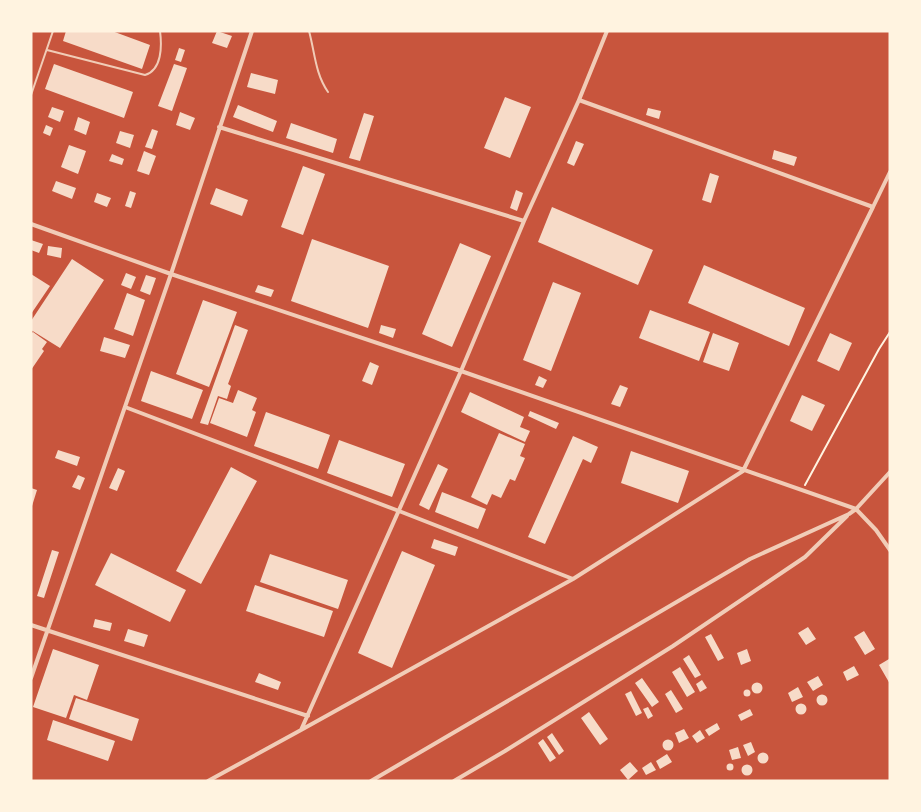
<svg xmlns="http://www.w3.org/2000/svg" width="921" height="812" viewBox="0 0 921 812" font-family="'Libre Baskerville',serif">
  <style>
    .building { fill: #f7dbc8 }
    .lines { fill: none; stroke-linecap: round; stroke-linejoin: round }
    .path { stroke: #fff3e0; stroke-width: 2 }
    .service { stroke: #f1ccb7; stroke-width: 2 }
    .minor { stroke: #f1ccb7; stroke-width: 4 }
  </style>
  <rect width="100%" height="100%" fill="#c8553d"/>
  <path class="building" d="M66 31H112L150 45 142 69 63 41Z
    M217 31 232 36 227 48 212 43Z
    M179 48 185 50 181 62 175 60Z
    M54 64 133 92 124 118 45 89Z
    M174 64 187 68 172 111 158 106Z
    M251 73 278 80 275 94 247 87Z
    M505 97 531 107 510 158 484 148Z
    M238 105 277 121 273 132 233 117Z
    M52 107 64 111 60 122 48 117Z
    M648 108 661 111 659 119 646 115Z
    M180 112 195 118 190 130 176 125Z
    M364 113 374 116 360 161 349 158Z
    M78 117 90 122 86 135 74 130Z
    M291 123 337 139 333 153 286 138Z
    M46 125 53 128 50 136 43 133Z
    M152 129 158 131 152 149 145 147Z
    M120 131 134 135 130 148 116 143Z
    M576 141 584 144 574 166 567 163Z
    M69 145 86 151 78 174 61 167Z
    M774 150 797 157 794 166 772 159Z
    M144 151 156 156 149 175 137 171Z
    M112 154 124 159 122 165 109 161Z
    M303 166 325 174 303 235 281 227Z
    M710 173 719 176 711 203 702 200Z
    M56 181 76 188 72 199 52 191Z
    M216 188 248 200 242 216 210 204Z
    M516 190 523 193 517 211 510 208Z
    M130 191 136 193 131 208 125 206Z
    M97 193 111 198 107 207 94 202Z
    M552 207 653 250 638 285 538 242Z
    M312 239 389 266 368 328 291 301Z
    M31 240 43 244 39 253 31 250Z
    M460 243 491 256 452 347 422 334Z
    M48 246 62 248 61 258 47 255Z
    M72 259 104 280 60 348 31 330V321Z
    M704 265 805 308 789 346 688 303Z
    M126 273 136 277 131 289 121 285Z
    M31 274 50 286 31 314Z
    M146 275 156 278 150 295 140 291Z
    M553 282 581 293 551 371 523 360Z
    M258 285 274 290 271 297 255 292Z
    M127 293 145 300 133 336 114 329Z
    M203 300 237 312 209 387 176 374Z
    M650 310 710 332 699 361 639 338Z
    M235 325 248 330 228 384 231 386 227 399 218 396 208 425 200 423Z
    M381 325 396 329 393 338 379 333Z
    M33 332 47 342 42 349 44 351 31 370V334Z
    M713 333 739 343 729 371 703 362Z
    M830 333 852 343 839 371 817 361Z
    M104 337 130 345 125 358 100 351Z
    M370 362 379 366 372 385 362 381Z
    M151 371 203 390 192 419 141 401Z
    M539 376 547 380 543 388 535 385Z
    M620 385 628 388 620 407 611 404Z
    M238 390 257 398 252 410 256 412 247 437 210 423 219 398 233 403Z
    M470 392 524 417 520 427 530 431 525 442 461 412Z
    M802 395 825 405 812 431 790 421Z
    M530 411 559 423 556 429 528 416Z
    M266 412 330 435 318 469 254 446Z
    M499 433 525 444 520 456 525 458 515 481 510 479 501 498 492 494 487 505 471 497Z
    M573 436 598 447 591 463 583 459 545 544 528 537Z
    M339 440 405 464 392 497 327 473Z
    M58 450 80 457 77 466 55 458Z
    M631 451 689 471 678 503 621 483Z
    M438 464 448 469 429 510 419 505Z
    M231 467 257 481 201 584 176 571Z
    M118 468 125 471 117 491 109 488Z
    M78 475 85 478 80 490 72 487Z
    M31 488 37 490 32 506H31Z
    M442 492 486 509 478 529 435 512Z
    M434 539 458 547 455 556 431 548Z
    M52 550 59 552 44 598 37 596Z
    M402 551 435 565 392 668 358 653Z
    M111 553 186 590 170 622 95 585Z
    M270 554 348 580 338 609 260 582Z
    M255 585 333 611 324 637 246 611Z
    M95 619 112 623 110 631 93 627Z
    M808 627 816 639 806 645 798 633Z
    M128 629 148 635 144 647 124 641Z
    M864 631 875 649 865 655 854 637Z
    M711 634 724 658 718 661 705 637Z
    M53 649 99 665 87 700 74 695 66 718 33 707Z
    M747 649 751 661 741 665 737 653Z
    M689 655 701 675 695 678 683 659Z
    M889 659 890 661V684L879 665Z
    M854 666 859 675 847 681 843 672Z
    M680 667 695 692 687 697 672 672Z
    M259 673 281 682 278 690 255 682Z
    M818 676 823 685 813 691 807 682Z
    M642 678 659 702 652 707 635 683Z
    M702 680 707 688 700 692 696 684Z
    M751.5 688a5.5 5.5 0 1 1 11 0a5.5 5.5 0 1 1-11 0Z
    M798 687 803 697 792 702 788 693Z
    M743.5 693a3.5 3.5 0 1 1 7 0a3.5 3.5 0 1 1-7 0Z
    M671 690 683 709 676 713 665 694Z
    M631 691 642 713 636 716 625 694Z
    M816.5 700a5.5 5.5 0 1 1 11 0a5.5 5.5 0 1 1-11 0Z
    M76 698 139 719 132 741 69 719Z
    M795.5 709a5.5 5.5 0 1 1 11 0a5.5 5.5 0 1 1-11 0Z
    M648 707 653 716 648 719 643 709Z
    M750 709 753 715 741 721 738 715Z
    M589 712 608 739 600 745 581 718Z
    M53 720 115 741 108 761 47 740Z
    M717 723 720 729 709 736 705 730Z
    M684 729 689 738 679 743 675 733Z
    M700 730 705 738 697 743 692 736Z
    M552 733 564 751 559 755 547 737Z
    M543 739 556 758 550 762 538 743Z
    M662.5 745a5.5 5.5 0 1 1 11 0a5.5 5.5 0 1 1-11 0Z
    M751 742 755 752 748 756 743 745Z
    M738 747 741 758 732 760 729 750Z
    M757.5 758a5.5 5.5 0 1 1 11 0a5.5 5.5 0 1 1-11 0Z
    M667 754 672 762 660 769 656 761Z
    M630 762 638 771 628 780 620 770Z
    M651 762 656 770 646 775 642 768Z
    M726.5 767a3.5 3.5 0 1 1 7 0a3.5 3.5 0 1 1-7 0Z
    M741.5 770a5.5 5.5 0 1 1 11 0a5.5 5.5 0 1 1-11 0Z"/>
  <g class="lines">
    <path class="path" d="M805 485 879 349 890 332"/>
    <path class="service" d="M309 31C315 53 315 73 328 92
      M47 50 145 75C162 70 162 46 160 31
      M31 95 53 31"/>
    <path class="minor" d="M219 127 524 221
      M873 207 890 172
      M31 224 171 274 461 371 856 509 876 530 890 550
      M125 407 399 511 573 579
      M31 625 308 716
      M31 678 171 274 252 31
      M301 730 573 579 743 471 873 207 579 100
      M208 781 301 730 461 371 524 221 579 100 607 31
      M371 781 750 559 849 514 856 509 890 472
      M454 781 505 751 673 646 805 557 847 516"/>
  </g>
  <rect width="921" height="812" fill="none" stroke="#fff3e0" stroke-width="65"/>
</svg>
